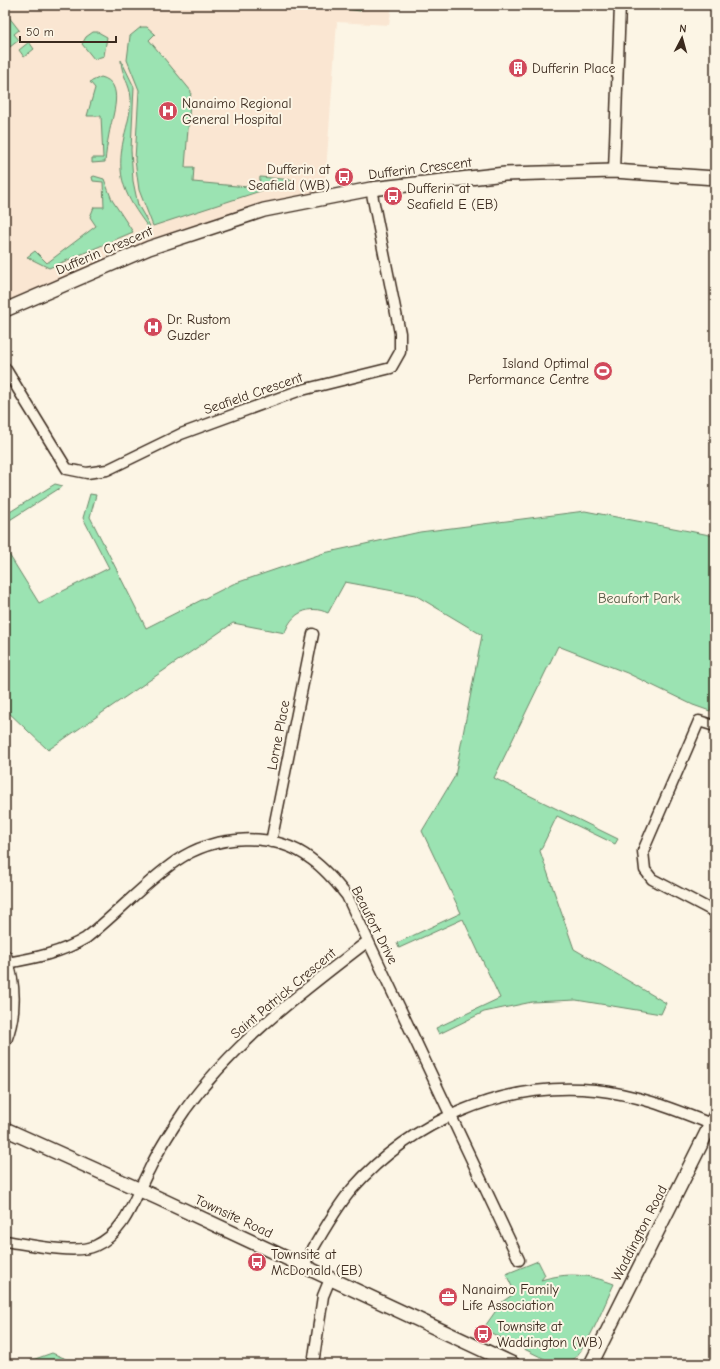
<svg xmlns="http://www.w3.org/2000/svg" width="720" height="1369" viewBox="0 0 720 1369" font-family="'Comic Neue',sans-serif">
  <style>
    .built { fill: #fae6d2 }
    .green { fill: #9be3b2; stroke: #6b8668 }
    .lines { fill: none; stroke-linecap: round; stroke-linejoin: round }
    .minor-casing { stroke: #3b2a1e; stroke-width: 13 }
    .tertiary-casing { stroke: #3b2a1e; stroke-width: 16 }
    .minor { stroke: #fcf5e5; stroke-width: 10 }
    .tertiary { stroke: #fcf5e5; stroke-width: 13 }
    .labels { text-anchor: middle; stroke-width: 4; stroke-linejoin: round; paint-order: stroke }
    .poi-label { font-size: 14px; fill: #3b2a1e; stroke: #fcf5e5; text-anchor: start }
    .street-label { font-size: 14px; fill: #3b2a1e; stroke: #fcf5e5 }
    .park-label { font-size: 14px; fill: #535843; stroke: #fcf5e5 }
  </style>
  <rect width="100%" height="100%" fill="#fcf5e5"/>
  <filter id="ink" filterUnits="userSpaceOnUse"><feTurbulence type="fractalNoise" baseFrequency=".025" numOctaves="2"/><feDisplacementMap in="SourceGraphic" scale="8" xChannelSelector="R" yChannelSelector="G"/><feConvolveMatrix kernelMatrix="1 2 1 2 8 2 1 2 1" color-interpolation-filters="sRGB"/></filter>
  <g filter="url(#ink)">
    <path class="built" d="M5 5H392L389 25 337 22 324 198 264 210 5 310Z"/>
    <path class="green" d="M335 5H364L360 11 338 8Z
      M5 12 19 30 14 34 19 40 10 47 5 41Z
      M141 27H147L155 34 149 40 191 91 185 167H194L193 182 259 188 260 177 294 180 153 226 139 190 135 160 139 90 127 60 130 36Z
      M93 32H98L107 37 104 56 94 59 82 44 86 37Z
      M29 42 34 49 24 57 19 50Z
      M121 60 134 87 131 150 133 181 138 205 150 226 148 227C125 196 115 177 124 137 127 125 131 111 131 98 130 84 121 74 121 60Z
      M101 77C126 83 112 116 109 134 107 144 106 153 105 162L92 163V158H103L101 116H87L95 88 90 82Z
      M94 176 104 179 112 200 133 232 49 268 27 257 35 251 47 263 96 226 90 217 94 207H104L103 182 93 181 92 177Z
      M55 484 63 486 5 523V515Z
      M90 494 96 495 90 517 146 628 233 584 324 553 420 532 585 511 715 536V695L710 711 693 705 627 673 558 646 494 778 618 839 615 844 557 816 540 851 574 949 666 1003 661 1014 576 1000 532 1002 484 1012 439 1034 436 1028 500 998 463 919 399 948 397 943 461 913 422 831 455 776 482 635 415 595 345 582 328 613C309 604 291 613 285 633L233 623 48 750 5 709V548L39 603 109 568 83 518Z
      M538 1261 545 1275 541 1280C569 1272 587 1274 614 1284 605 1303 587 1351 570 1362 566 1365 560 1364 555 1364L483 1329 502 1302 515 1293 506 1274Z
      M52 1353 64 1358 71 1364H21Z"/>
    <g class="lines">
      <defs>
        <path id="minor" d="M614 171 620 5
          M5 368 67 469 87 473 107 470 181 434 298 391 391 368 400 352V333L371 189
          M715 726 699 721 643 851 645 870 652 879 715 912
          M271 842 313 634
          M7 963C35 958 61 953 86 938 117 914 144 883 176 861 214 835 273 830 311 859 325 869 336 882 347 896L519 1260
          M5 1241C26 1244 76 1255 95 1246 126 1232 134 1198 149 1170 159 1149 172 1129 185 1110 234 1042 302 992 368 941
          M303 1266C317 1242 334 1210 352 1189 412 1121 504 1081 595 1090 636 1094 673 1109 711 1124
          M313 1364 323 1296 330 1279"/>
        <path id="tertiary" d="M5 310 149 248 264 210 371 189 505 174 614 171 715 178
          M5 957C14 983 15 1013 5 1039
          M5 1129 158 1198 513 1364
          M591 1364 715 1116"/>
      </defs>
      <use href="#minor" class="minor-casing"/>
      <use href="#tertiary" class="tertiary-casing"/>
      <use href="#minor" class="minor"/>
      <use href="#tertiary" class="tertiary"/>
    </g>
  </g>
  <defs>
    <symbol id="building-disc" viewBox="-11 -11 22 22"><circle r="9.5" fill="#d1495b" stroke="#fcf5e5"/><path d="M-4-6H4V6H1V3H-1V6H-4ZM-2.5-4.3h1.7v1.8h-1.7ZM.8-4.3h1.7v1.8H.8ZM-2.5-1h1.7V.8h-1.7ZM.8-1h1.7V.8H.8Z" fill="#fff"/></symbol>
    <symbol id="hospital-disc" viewBox="-11 -11 22 22"><circle r="9.5" fill="#d1495b" stroke="#fcf5e5"/><path d="M-5-5h3v3.5h4V-5h3V5h-3V1.5h-4V5h-3Z" fill="#fff"/></symbol>
    <symbol id="bus-disc" viewBox="-11 -11 22 22"><circle r="9.5" fill="#d1495b" stroke="#fcf5e5"/><path d="M-5-6H5V4H4V6H2V4H-2V6H-4V4H-5ZM-3.5-4V0h7V-4ZM-3.5 1.2v1.5H-2V1.2ZM2 1.2v1.5H3.5V1.2Z" fill="#fff"/></symbol>
    <symbol id="stadium-disc" viewBox="-11 -11 22 22"><circle r="9.5" fill="#d1495b" stroke="#fcf5e5"/><path d="M0-5a6.5 5 0 1 0 0 10a6.5 5 0 1 0 0-10ZM-3.5-1.8h7v3.6h-7Z" fill="#fff"/></symbol>
    <symbol id="office-disc" viewBox="-11 -11 22 22"><circle r="9.5" fill="#d1495b" stroke="#fcf5e5"/><path d="M-6-3h4V-5.5h4V-3h4V5H-6ZM-1-4.5V-3h2v-1.5ZM-6 0V1H6V0Z" fill="#fff"/></symbol>
  </defs>
  <g fill-rule="evenodd">
    <use href="#building-disc" x="507" y="57" width="22" height="22"/>
    <use href="#hospital-disc" x="157" y="100" width="22" height="22"/>
    <use href="#bus-disc" x="333" y="166" width="22" height="22"/>
    <use href="#bus-disc" x="382" y="185" width="22" height="22"/>
    <use href="#hospital-disc" x="142" y="316" width="22" height="22"/>
    <use href="#stadium-disc" x="592" y="360" width="22" height="22"/>
    <use href="#bus-disc" x="246" y="1251" width="22" height="22"/>
    <use href="#office-disc" x="437" y="1286" width="22" height="22"/>
    <use href="#bus-disc" x="472" y="1323" width="22" height="22"/>
  </g>
  <g class="labels">
    <g class="poi-label">
      <text x="532" y="73">Dufferin Place</text>
      <text x="182" y="108">Nanaimo Regional<tspan x="182" dy="16">General Hospital</tspan></text>
      <text x="330" y="174" text-anchor="end">Dufferin at<tspan x="330" dy="16">Seafield (WB)</tspan></text>
      <text x="407" y="193">Dufferin at<tspan x="407" dy="16">Seafield E (EB)</tspan></text>
      <text x="167" y="324">Dr. Rustom<tspan x="167" dy="16">Guzder</tspan></text>
      <text x="589" y="368" text-anchor="end">Island Optimal<tspan x="589" dy="16">Performance Centre</tspan></text>
      <text x="271" y="1259">Townsite at<tspan x="271" dy="16">McDonald (EB)</tspan></text>
      <text x="462" y="1294">Nanaimo Family<tspan x="462" dy="16">Life Association</tspan></text>
      <text x="497" y="1331">Townsite at<tspan x="497" dy="16">Waddington (WB)</tspan></text>
    </g>
    <g class="street-label">
      <text transform="translate(420 168) rotate(-7)" y="5">Dufferin Crescent</text>
      <text transform="translate(104 250) rotate(-23)" y="5">Dufferin Crescent</text>
      <text transform="translate(253 393) rotate(-19)" y="5">Seafield Crescent</text>
      <text transform="translate(278 735) rotate(-79)" y="5">Lorne Place</text>
      <text transform="translate(375 925) rotate(63)" y="5">Beaufort Drive</text>
      <text transform="translate(283 993) rotate(-40)" y="5">Saint Patrick Crescent</text>
      <text transform="translate(234 1216) rotate(25)" y="5">Townsite Road</text>
      <text transform="translate(639 1233) rotate(-63)" y="5">Waddington Road</text>
    </g>
    <g class="park-label">
      <text x="639" y="603">Beaufort Park</text>
    </g>
  </g>
  <rect width="720" height="1369" fill="none" stroke="#fcf5e5" stroke-width="20"/>
  <rect x="10" y="10" width="700" height="1349" fill="none" stroke="#3b2a1e" stroke-width="1.5" filter="url(#ink)"/>
  <g transform="translate(682 38) rotate(6)" stroke="#fcf5e5" stroke-width="3" paint-order="stroke">
  <path d="M0-3L7 15L0 10L-7 15Z" fill="#3b2a1e"/>
  <text y="-6" font-size="11" font-weight="bold" text-anchor="middle" fill="#3b2a1e">N</text>
  </g>
  <path d="M20 36v6h96v-6" fill="none" stroke="#3b2a1e" stroke-width="2"/>
  <text x="26" y="36" font-size="12" fill="#3b2a1e" stroke="#fcf5e5" stroke-width="3" paint-order="stroke">50 m</text>
</svg>
